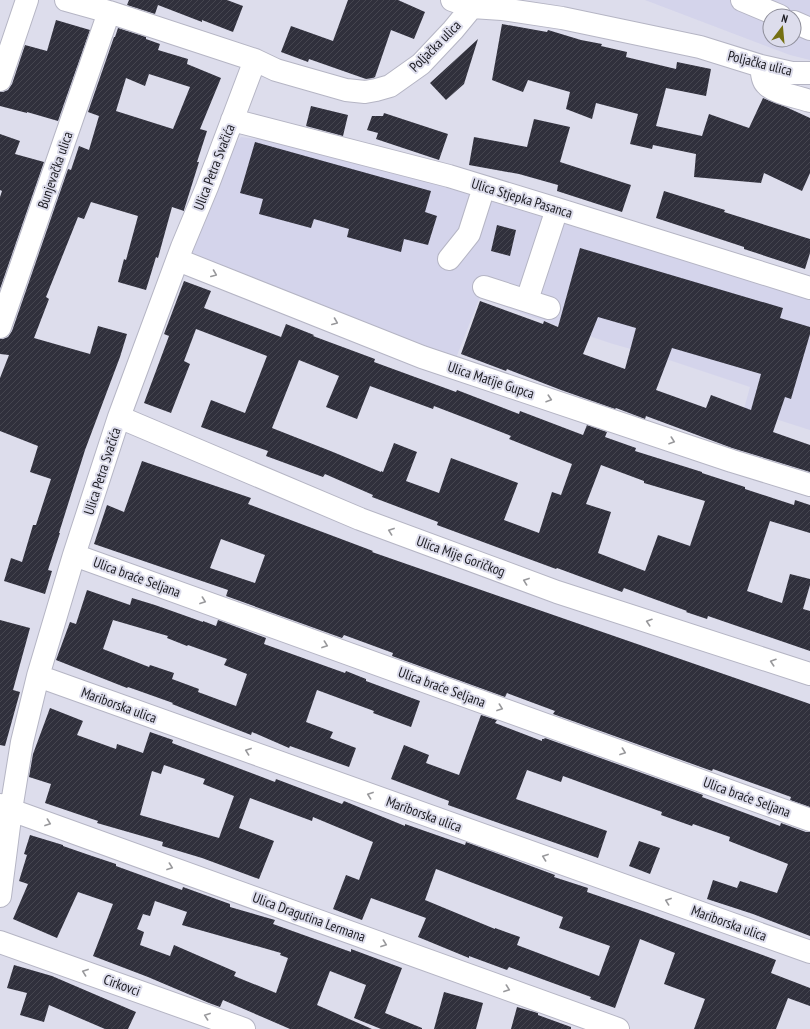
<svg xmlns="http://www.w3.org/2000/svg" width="810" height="1029" viewBox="0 0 810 1029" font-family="'PT Sans Narrow',sans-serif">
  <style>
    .built { fill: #d4d4eb; fill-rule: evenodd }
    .building { fill: url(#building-hatch); fill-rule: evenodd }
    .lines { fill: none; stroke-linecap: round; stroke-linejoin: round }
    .minor-casing { stroke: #b5b5c4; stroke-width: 24 }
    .minor { stroke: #fff; stroke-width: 22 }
    .oneway { stroke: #98989b }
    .labels { text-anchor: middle; stroke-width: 4; stroke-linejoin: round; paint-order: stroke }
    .street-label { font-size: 14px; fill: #1b1b21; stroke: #ddddec }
  </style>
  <defs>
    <pattern id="building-hatch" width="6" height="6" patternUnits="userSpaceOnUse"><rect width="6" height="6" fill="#30303c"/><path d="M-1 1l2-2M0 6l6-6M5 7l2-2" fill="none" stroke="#45454f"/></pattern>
  </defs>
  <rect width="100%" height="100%" fill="#ddddec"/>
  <path class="built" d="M645 0H810V60L790 55ZM770 16H794V40H770Z
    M241 137 256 139 257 137 435 184 810 299V430L744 409 750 387 660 357 613 344 529 316 480 297 456 358 198 259 191 252 232 149 237 142Z"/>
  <path class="building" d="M129 0H227L243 6 233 32 202 20V22L158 5 155 14 127 5Z
    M348 0H398L425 12 414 39 391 30 375 77 373 78 366 79 309 59 308 62 281 52 291 26 333 41Z
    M56 20 90 30 58 121 27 112V113L0 106V92H3L8 90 12 84 25 45 47 51Z
    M502 24 547 32 548 30 581 40 602 44 601 46 627 52 626 57 676 69 677 62 711 69 706 96 666 88 656 126 702 136 709 114 749 128 763 98 770 101 786 107 810 118V173L802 191 764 173 761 183 694 177 696 154 653 145 652 149 630 144 638 114 596 103 592 119 566 109 570 92 528 80 523 92 492 80Z
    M118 28 146 37V39L160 44 158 50 188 59 187 64 221 78 200 129 207 131 197 162H199L184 210V211L172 207 158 258 156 257 146 290 118 282 124 259 126 260 138 216 91 202 84 219 78 217 46 297 49 299 34 338 90 354 98 326 127 334 120 357 85 450 59 533H60L48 570 52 571 45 594 4 581 11 558 22 562 33 525H36L51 479 30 472 38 446 0 431V378L9 355 0 354V339H3L8 337 12 331 68 169 71 170 79 146 89 150 99 116 88 112 114 37H115ZM149 74 190 87 173 129 116 111 126 78 145 86Z
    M478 39 464 84 446 100 430 83Z
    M311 106 348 115 343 136 306 126Z
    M384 113 448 134 439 160 376 139 378 133 367 130 372 116H383Z
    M534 119 570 127 560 162 631 185 622 212 557 191 558 185 519 174 469 165 474 137 527 147Z
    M0 134 20 141 15 154 44 162 0 289V197L2 191 0 190Z
    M255 142 431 191 425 212 437 216 428 245 404 239 401 252 347 237 349 229 314 219 311 228 259 214 263 199 240 193Z
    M664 191 725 210 724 212 810 239V253L805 269 744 249V247L656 218Z
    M497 225 516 230 510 256 491 251Z
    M580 248 783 308 780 318 810 327V334L791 399 785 397 773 432 810 445V472L732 448 646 416 645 419 616 408 615 409 561 390 507 369 506 371 461 354 480 301 543 324 544 321 558 327ZM598 317 636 328 625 369 583 354ZM672 348 761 374 751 410 711 395 706 408 656 390Z
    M184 281 211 291 204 308 281 337 286 324 314 335 313 336 375 359 374 362 456 392 457 390 519 414 520 411 583 435 587 425 607 432 605 437 636 448 635 451 702 472V473L745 487V489L794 505 795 500 810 505V533L770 521 747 591 782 603 790 574 810 579V585L803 609 810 611V651L708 616 707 619 686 612 687 611 624 588 622 592 557 568 556 569 437 525 438 522 372 497 373 495 325 474 323 477 266 456 268 451 201 427 211 400 245 413 267 356 196 329 184 361 190 364 171 413 144 403 169 336 164 334ZM299 360 339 376 326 407 357 419 370 386 433 409 434 406 473 421 511 436 509 439 572 464 561 495 552 492 539 533 504 520 518 483 451 458 439 493 406 481 417 452 394 443 383 472 381 471V472L333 452 272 428ZM601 465 644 481V483L705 501 690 546 658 535 645 571 598 553 611 512 586 504Z
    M142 461 251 498 248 504 373 551 372 552 810 704V807L790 800 791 797 713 769 712 771 553 714 555 711 507 693 505 697 392 656 393 653 344 635 342 638 226 596 228 590 94 544 107 505 124 512ZM221 539 265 555 255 583 210 568Z
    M87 590 130 605 132 598 155 605 203 622V621L216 626 218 620 266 638 264 644 345 673 346 671 366 679V681L420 701 411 727 373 713 374 711 317 690 306 722 333 732 330 738 356 748 349 767 290 746 289 748 252 732 251 735 172 704 173 703 128 687 127 688 56 660 70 622 76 624ZM113 620 168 636 167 638 187 646 188 645 227 659 224 665 247 674 236 706 198 692 199 689 172 679 174 673 150 665 149 667 103 649Z
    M0 620 30 628 13 690 20 692 5 746 0 745Z
    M50 708 83 721 77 735 116 749 117 744 143 753 150 732 173 740 172 743 275 782 276 779 342 804 344 801 405 826V824L465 845 466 842 512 859 555 875 554 877 588 888 587 892 645 912 776 960 771 973 810 988V1006L788 998 776 1029H694L705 999 664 984 675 953 640 939 615 1008 590 999 591 997 509 967 507 970 469 956V958L418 937 426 918 371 898 362 920 333 909 346 875 359 880 373 842 313 817 312 821 250 798 239 828 274 841 259 879 202 858 162 846 163 842 97 823 98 821 45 803 51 784 29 777 33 754ZM164 765 205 779 203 784 234 796 219 838 140 815 152 771 161 774ZM436 869 563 917 559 928 610 946 599 976 517 945 520 937 495 928V929L425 900Z
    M481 715 497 720 495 723 542 741V739H544L545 738 703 795 702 797 780 826 781 823 806 832H810V936L753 914 707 899 713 880 737 888 740 881 777 893 788 864 729 841 730 837 693 824 692 826 661 815 662 812 563 776 561 782 527 770 516 799 607 831 598 858 448 805 449 801 391 779 404 745 429 755 426 763 459 775Z
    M30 835 63 845V846L92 856 116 864V866L182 890 183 887 230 904V907L275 920 273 924 351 952V949L402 968 385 1013 422 1028V1029H381L354 1018 366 985 330 971 317 1005 372 1029H290L223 1000 220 1007 209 1003 148 977 93 956 113 904 78 892 57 938 13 919 28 884 19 881 27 855 24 854ZM155 901 187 912 182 925 281 953 280 955 288 958 276 993 234 976 236 972 174 945 170 956 140 945 144 932 137 929 143 914 150 916Z
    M639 841 660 848 650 874 629 866Z
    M14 965 52 976 136 1012 128 1029H105L49 1005 44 1022 20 1015 27 993 7 988Z
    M444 992 483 1003 476 1029H434Z
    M517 1007 538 1013V1015L571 1027V1029H511Z"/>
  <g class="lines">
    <defs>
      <path id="minor" d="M66 0 109 12 255 60 276 70 346 90 365 92 376 90 390 86 421 64 453 30 472 7
        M452 0 472 7 502 9 562 18 700 47 761 66 792 73H810
        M742 0 780 16
        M794 22 810 29
        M761 66C762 72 762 80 766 84 773 93 799 97 810 101
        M0 80 27 0
        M232 120 449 176 557 209 810 288
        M449 259 469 234 484 187
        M178 260 422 357 732 461 810 485
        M484 287 549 308
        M527 300 557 209
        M0 327 109 12
        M119 417 360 519 557 592 810 674
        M74 555 810 820
        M38 676 810 952
        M0 805 11 810 618 1029
        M0 896 11 810 22 742 38 676 74 555 119 417 182 247 207 187 255 60
        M0 942 244 1029"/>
    </defs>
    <use href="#minor" class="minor-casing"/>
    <use href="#minor" class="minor"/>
  </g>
  <defs><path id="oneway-chevron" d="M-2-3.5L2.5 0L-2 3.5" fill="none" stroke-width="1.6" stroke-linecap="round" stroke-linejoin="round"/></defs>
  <g class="oneway">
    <use href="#oneway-chevron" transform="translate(214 274) rotate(22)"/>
    <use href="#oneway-chevron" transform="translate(335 322) rotate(22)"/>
    <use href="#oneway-chevron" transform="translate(549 399) rotate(18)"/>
    <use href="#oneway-chevron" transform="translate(672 441) rotate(19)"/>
    <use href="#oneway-chevron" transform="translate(391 531) rotate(-160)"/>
    <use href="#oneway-chevron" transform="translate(526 581) rotate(-160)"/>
    <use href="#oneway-chevron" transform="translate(203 601) rotate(20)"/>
    <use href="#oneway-chevron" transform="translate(649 622) rotate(-162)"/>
    <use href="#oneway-chevron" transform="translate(325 645) rotate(20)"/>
    <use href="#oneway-chevron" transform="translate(773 662) rotate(-162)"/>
    <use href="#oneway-chevron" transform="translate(500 708) rotate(20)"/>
    <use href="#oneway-chevron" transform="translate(248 751) rotate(-160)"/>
    <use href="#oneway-chevron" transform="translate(623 752) rotate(20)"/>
    <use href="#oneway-chevron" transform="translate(370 795) rotate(-160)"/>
    <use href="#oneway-chevron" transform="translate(48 823) rotate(20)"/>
    <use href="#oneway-chevron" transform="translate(545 857) rotate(-160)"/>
    <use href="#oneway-chevron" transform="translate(170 867) rotate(20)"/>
    <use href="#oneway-chevron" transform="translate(668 901) rotate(-160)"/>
    <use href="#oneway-chevron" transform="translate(384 944) rotate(20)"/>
    <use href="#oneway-chevron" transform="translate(85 972) rotate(-160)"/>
    <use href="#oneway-chevron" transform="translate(507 989) rotate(20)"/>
    <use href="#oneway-chevron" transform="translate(207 1016) rotate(-160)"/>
  </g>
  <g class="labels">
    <g class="street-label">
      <text transform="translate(435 46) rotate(-45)" y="5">Poljačka ulica</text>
      <text transform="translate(760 63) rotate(14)" y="5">Poljačka ulica</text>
      <text transform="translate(214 167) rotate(-69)" y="5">Ulica Petra Svačića</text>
      <text transform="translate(55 170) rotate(-71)" y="5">Bunjevačka ulica</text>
      <text transform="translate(522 198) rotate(17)" y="5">Ulica Stjepka Pasanca</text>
      <text transform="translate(491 380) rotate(18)" y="5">Ulica Matije Gupca</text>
      <text transform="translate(102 471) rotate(-72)" y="5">Ulica Petra Svačića</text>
      <text transform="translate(461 556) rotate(20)" y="5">Ulica Mije Goričkog</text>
      <text transform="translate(137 577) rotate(20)" y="5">Ulica braće Seljana</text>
      <text transform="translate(442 687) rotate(20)" y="5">Ulica braće Seljana</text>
      <text transform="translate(119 705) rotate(20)" y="5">Mariborska ulica</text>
      <text transform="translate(747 797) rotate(20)" y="5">Ulica braće Seljana</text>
      <text transform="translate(424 814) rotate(20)" y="5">Mariborska ulica</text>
      <text transform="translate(309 917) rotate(20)" y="5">Ulica Dragutina Lermana</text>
      <text transform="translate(729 923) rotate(20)" y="5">Mariborska ulica</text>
      <text transform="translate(122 985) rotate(20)" y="5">Cirkovci</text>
    </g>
  </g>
  <g transform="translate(782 28) rotate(16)"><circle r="19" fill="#ddddec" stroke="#8f8f9b"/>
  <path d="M0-3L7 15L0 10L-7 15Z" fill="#757012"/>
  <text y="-6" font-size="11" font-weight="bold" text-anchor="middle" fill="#1b1b21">N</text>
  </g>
</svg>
